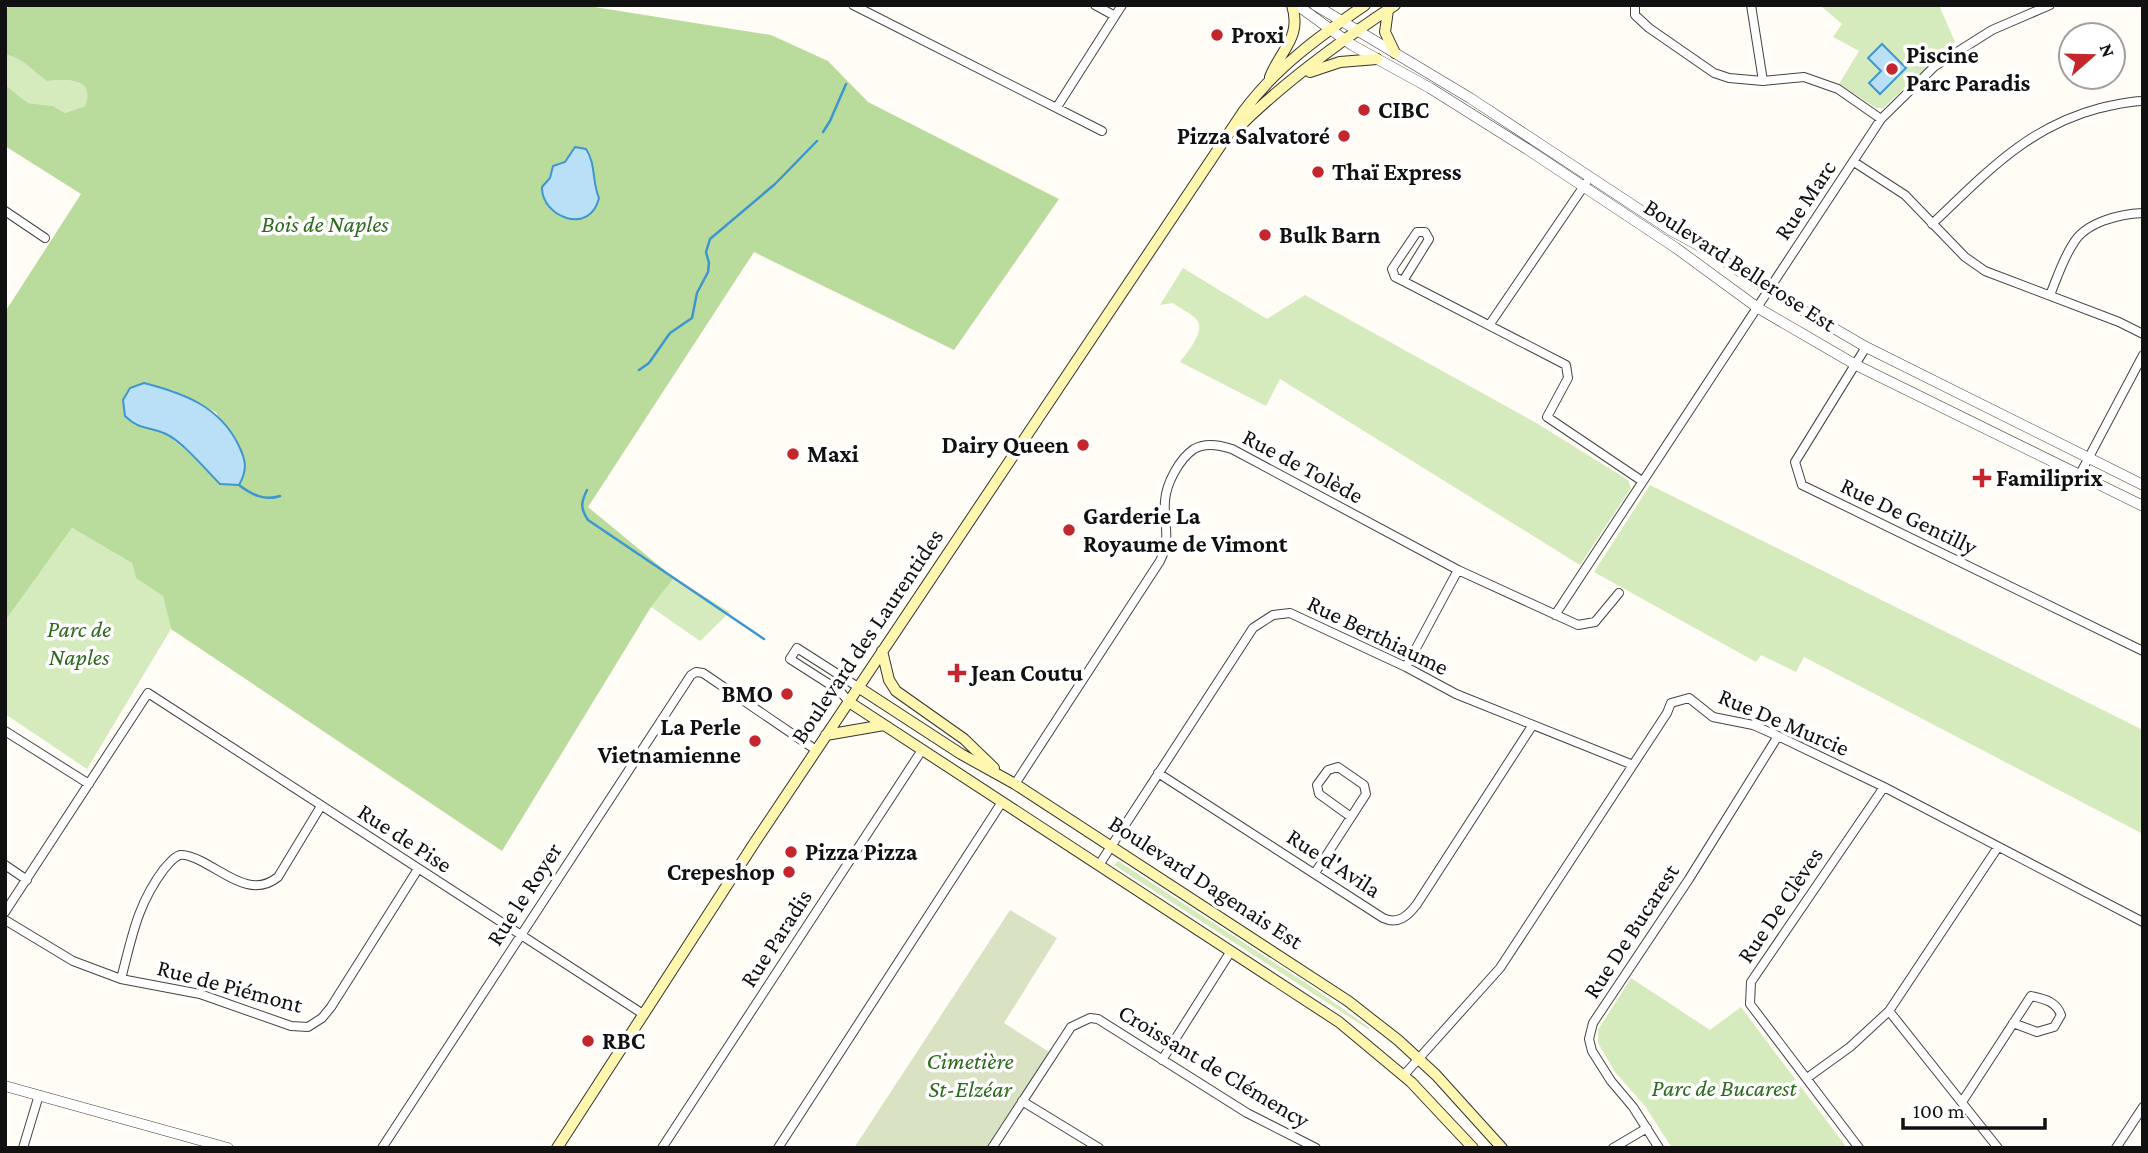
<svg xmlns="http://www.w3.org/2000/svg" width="2148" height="1153" viewBox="0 0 2148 1153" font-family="'Crimson Pro',serif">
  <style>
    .green { fill: #d5ebbd }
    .forest { fill: #b9dc9c; fill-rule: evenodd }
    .cemetery { fill: #d9e3c4 }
    .water { fill: #b9e0f7; stroke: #3f96cf; stroke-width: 2 }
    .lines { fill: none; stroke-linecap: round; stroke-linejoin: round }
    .stream { stroke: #3f96cf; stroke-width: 2.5 }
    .minor-casing { stroke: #444; stroke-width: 10 }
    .tertiary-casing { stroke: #444; stroke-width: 11 }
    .secondary-casing { stroke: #333; stroke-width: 12 }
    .minor { stroke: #fff; stroke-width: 8 }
    .tertiary { stroke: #fff; stroke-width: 10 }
    .secondary { stroke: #fff6b0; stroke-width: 10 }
    .poi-dot { fill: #c4262e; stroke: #fff; stroke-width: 2.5 }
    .labels { text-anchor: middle; stroke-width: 7; stroke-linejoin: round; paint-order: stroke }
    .poi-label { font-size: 24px; font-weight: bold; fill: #111; stroke: #fff; text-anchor: start }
    .street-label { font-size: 24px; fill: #111; stroke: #fff }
    .park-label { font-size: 24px; font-style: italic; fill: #2f6b1f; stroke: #fff }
  </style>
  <rect width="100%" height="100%" fill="#fffdf5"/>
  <path class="green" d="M1824 5H1939L1955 42 1883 108H1876L1839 84 1859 51 1833 37 1842 24 1822 7Z
    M5 55C22 55 33 72 47 81 65 80 96 76 85 106L65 113 53 106 28 103 5 85Z
    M1183 268 1267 319 1305 295 1538 424 1628 480 1631 488 1580 565 1280 379 1266 406 1180 362C1186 353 1206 332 1197 320 1192 314 1180 308 1173 303L1160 305Z
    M1650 485 2143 730V834L1804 657 1796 672 1761 655 1756 662 1594 572Z
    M72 528 132 563 136 578 163 595 171 629 87 769 5 714V621Z
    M674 578 730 612 700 641 651 607Z
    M1118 861 1315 989 1370 1028 1368 1029 1114 865Z
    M1631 978 1710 1030 1741 1007 1847 1148H1672L1645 1106 1615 1072 1598 1043V1030Z"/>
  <path class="forest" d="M10 5H582L771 35 828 61 868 102 1059 199 954 350 754 252 588 507 674 578 651 607 502 851 171 629 163 596 136 578 132 563 72 528 5 621V312L81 194 5 146V85L28 103 53 106 65 113 85 106C96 76 65 80 47 81 33 72 22 56 5 55V11ZM575 147 586 149C596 163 593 183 599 198L557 214 544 201 542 187 550 178 551 171 557 165 565 162ZM172 390 217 413 220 484 197 459 166 434Z"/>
  <path class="cemetery" d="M1010 910 1057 938 1004 1023 1051 1053 988 1148H854Z"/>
  <path class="water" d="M1882 44 1906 68 1880 94 1869 83 1881 71 1868 58Z
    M575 147 586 149C596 163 592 183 599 198 590 236 541 217 542 187L550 178 553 166 565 162Z
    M144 383C183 393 219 406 238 444 246 460 248 469 239 485L220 484C206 470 183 442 166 434 150 426 140 431 125 416L123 400 130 388Z"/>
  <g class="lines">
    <path class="stream" d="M823 132 830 121 846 84
      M639 370 649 363 670 333 692 318 697 293 708 272 709 263 706 252 710 239 775 184 817 141
      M239 485C252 495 265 501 280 496
      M587 490C581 502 580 508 588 520L764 639"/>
    <defs>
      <path id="minor" d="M853 5 1102 131
        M1095 5 1115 16
        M1635 5V15L1649 28 1714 73 1729 78 1763 81 1804 77 1838 89 1881 119
        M1751 5 1763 81
        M1057 107 1122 5
        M1854 162 1905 195 1965 257 1985 271 2119 322 2143 334
        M5 211 45 238
        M1932 224C1985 174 2027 127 2100 108 2115 105 2128 101 2143 101
        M1403 281 1429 239 1425 232H1417L1392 269 1395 277 1403 281 1566 365 1568 378 1547 417 1642 481
        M2050 295C2057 278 2063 259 2073 244 2085 222 2120 214 2143 213
        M1490 324 1586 183
        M1866 347 1795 462 1802 485 2143 651
        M2079 476 2143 355
        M1555 615 1881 119 1935 66 1992 30 2050 5
        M1406 667 1458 570
        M849 702 840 691 790 659 797 648 858 687
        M5 731 89 784
        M1158 773 1383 918C1398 925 1408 916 1417 904L1532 726
        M1015 784 1160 561C1172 537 1163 526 1165 501 1166 484 1179 459 1194 449 1206 442 1220 445 1232 449L1458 570 1578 625 1595 622 1619 593
        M5 865 27 880
        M1099 865 1253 628 1273 615 1290 613 1406 667 1456 694 1633 765
        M1315 873 1366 794 1364 785 1338 767 1328 770 1317 785 1319 794 1351 817
        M5 912 148 693 643 1014
        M5 920 73 961 121 979 200 994 291 1026 308 1027 322 1018 331 1007 418 869
        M121 979C132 937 137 905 164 869 169 864 173 857 180 855 187 854 195 858 201 861 227 874 252 898 278 877L321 806
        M1889 1011 1998 1148
        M1162 1060 1231 951
        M1404 1075 1500 968 1667 713 1671 703 1689 698 1713 717 1753 725 1778 736 1884 787 2143 922
        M1807 1078 1850 1047 1889 1011 1998 847
        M1022 1101 1099 1148
        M1962 1102 2031 996C2044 999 2056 1001 2061 1015L2054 1027 2037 1032 2013 1023
        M23 1148 39 1095
        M382 1148 691 675 696 672 703 673 816 750
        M662 1148 922 750
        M778 1148 1002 802
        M992 1148 1071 1027 1090 1018 1098 1019 1247 1113 1316 1148
        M1613 1148 1647 1128
        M1659 1148 1633 1107 1611 1081 1592 1051 1589 1039 1593 1023 1689 879 1778 736
        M1859 1148 1750 1004 1751 982 1884 787
        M2116 1148 2143 1107"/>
      <path id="tertiary" d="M1297 5 1352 45 1430 88 1527 149 1676 248 1758 308 1856 365 2143 506
        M1315 5 1470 98 1672 231 1709 251 1768 290 1866 347 2143 485
        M5 1086 228 1148"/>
      <path id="secondary" d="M1388 10 1385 32 1395 53
        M1310 72 1340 62 1377 59
        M1270 77C1281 49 1302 38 1292 5
        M1238 128C1283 83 1342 40 1395 5
        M882 651 889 680 896 691 964 739 994 768
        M858 687 961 754 1015 784 1348 1001 1398 1040 1436 1075 1502 1148
        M849 702 1339 1022 1411 1082 1473 1148
        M826 735 884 725
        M557 1148 755 842 1243 112C1275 68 1321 35 1365 5"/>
    </defs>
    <use href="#minor" class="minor-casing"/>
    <use href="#tertiary" class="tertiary-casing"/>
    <use href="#secondary" class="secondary-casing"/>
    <use href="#minor" class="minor"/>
    <use href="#tertiary" class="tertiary"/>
    <use href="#secondary" class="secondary"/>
  </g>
  <g class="poi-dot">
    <circle cx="1217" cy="35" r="7"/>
    <circle cx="1892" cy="69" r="7"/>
    <circle cx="1364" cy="110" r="7"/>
    <circle cx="1344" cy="136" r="7"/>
    <circle cx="1318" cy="172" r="7"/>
    <circle cx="1265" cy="235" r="7"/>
    <circle cx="1083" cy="445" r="7"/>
    <circle cx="793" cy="454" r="7"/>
    <path d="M1978.5 467.5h7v7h7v7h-7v7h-7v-7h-7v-7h7z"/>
    <circle cx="1069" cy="530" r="7"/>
    <path d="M953.5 662.5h7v7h7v7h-7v7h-7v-7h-7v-7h7z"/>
    <circle cx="787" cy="694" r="7"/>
    <circle cx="755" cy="741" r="7"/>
    <circle cx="791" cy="852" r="7"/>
    <circle cx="789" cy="872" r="7"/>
    <circle cx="588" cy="1041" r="7"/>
  </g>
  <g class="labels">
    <g class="poi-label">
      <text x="1231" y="43">Proxi</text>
      <text x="1906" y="63">Piscine<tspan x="1906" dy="28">Parc Paradis</tspan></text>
      <text x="1378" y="118">CIBC</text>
      <text x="1330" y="144" text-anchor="end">Pizza Salvatoré</text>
      <text x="1332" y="180">Thaï Express</text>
      <text x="1279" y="243">Bulk Barn</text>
      <text x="1069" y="453" text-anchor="end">Dairy Queen</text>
      <text x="807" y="462">Maxi</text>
      <text x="1996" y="486">Familiprix</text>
      <text x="1083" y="524">Garderie La<tspan x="1083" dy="28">Royaume de Vimont</tspan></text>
      <text x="971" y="681">Jean Coutu</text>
      <text x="773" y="702" text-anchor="end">BMO</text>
      <text x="741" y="735" text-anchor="end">La Perle<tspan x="741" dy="28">Vietnamienne</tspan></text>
      <text x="805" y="860">Pizza Pizza</text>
      <text x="775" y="880" text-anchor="end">Crepeshop</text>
      <text x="602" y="1049">RBC</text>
    </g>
    <g class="street-label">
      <text transform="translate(1805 200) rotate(-56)" y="8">Rue Marc</text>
      <text transform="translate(1740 265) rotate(33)" y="8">Boulevard Bellerose Est</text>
      <text transform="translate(1303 466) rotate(28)" y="8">Rue de Tolède</text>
      <text transform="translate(1909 516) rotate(26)" y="8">Rue De Gentilly</text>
      <text transform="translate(1378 635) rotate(26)" y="8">Rue Berthiaume</text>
      <text transform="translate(867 636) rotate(-56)" y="8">Boulevard des Laurentides</text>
      <text transform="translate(1784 722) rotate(23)" y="8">Rue De Murcie</text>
      <text transform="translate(405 838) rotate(33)" y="8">Rue de Pise</text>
      <text transform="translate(1334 863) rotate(33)" y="8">Rue d'Avila</text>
      <text transform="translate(1206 882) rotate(33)" y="8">Boulevard Dagenais Est</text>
      <text transform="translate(524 894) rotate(-57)" y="8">Rue le Royer</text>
      <text transform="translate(1780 905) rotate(-56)" y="8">Rue De Clèves</text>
      <text transform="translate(1631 931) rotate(-57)" y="8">Rue De Bucarest</text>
      <text transform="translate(776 938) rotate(-57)" y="8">Rue Paradis</text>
      <text transform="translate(230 986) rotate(15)" y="8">Rue de Piémont</text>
      <text transform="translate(1214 1066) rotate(31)" y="8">Croissant de Clémency</text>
    </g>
    <g class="park-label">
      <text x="325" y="232">Bois de Naples</text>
      <text x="79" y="637">Parc de<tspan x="79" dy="28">Naples</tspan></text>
      <text x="970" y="1069">Cimetière<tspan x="970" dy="28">St-Elzéar</tspan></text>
      <text x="1724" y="1096">Parc de Bucarest</text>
    </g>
  </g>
  <rect width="2148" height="1153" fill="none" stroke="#111111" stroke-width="14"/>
  <g transform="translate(2092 56) rotate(70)"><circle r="33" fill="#ffffff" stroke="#a0a0a0" stroke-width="2"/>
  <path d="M0-5L12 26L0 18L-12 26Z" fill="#c4262e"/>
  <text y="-10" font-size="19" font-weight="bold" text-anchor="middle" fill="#111111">N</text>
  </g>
  <path d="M1903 1118v10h142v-10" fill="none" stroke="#111111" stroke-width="3.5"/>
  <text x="1913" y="1118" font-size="21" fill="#111111" stroke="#ffffff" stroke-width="5" paint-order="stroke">100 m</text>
</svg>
